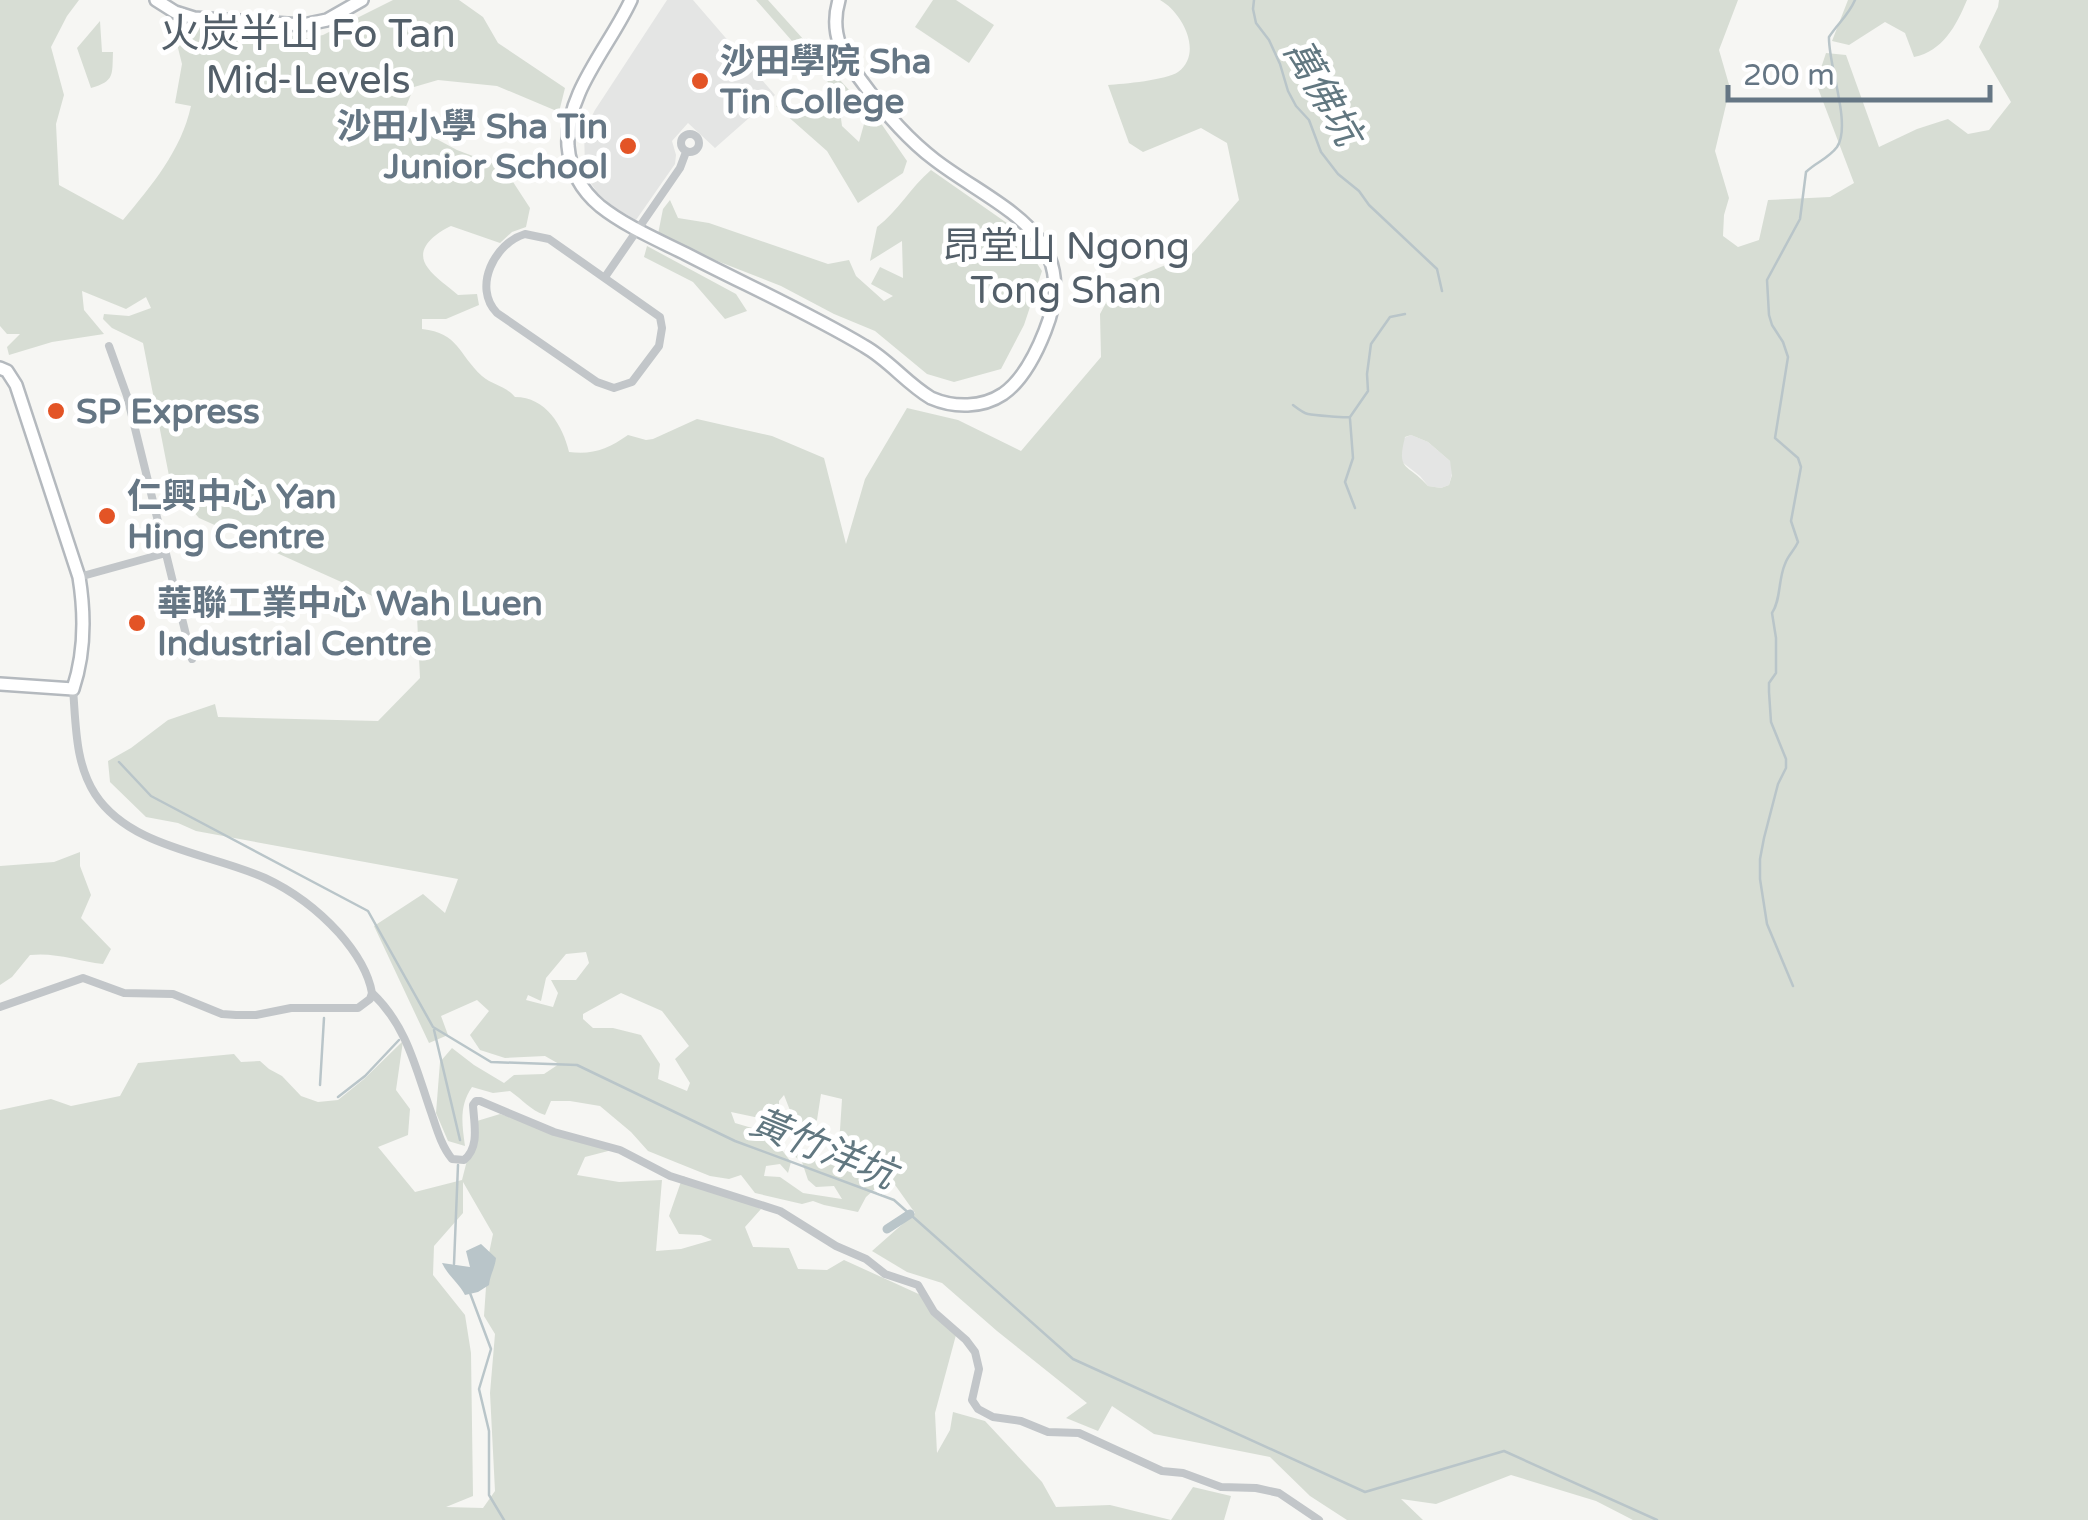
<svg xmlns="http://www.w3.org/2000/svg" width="2088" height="1520" viewBox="0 0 2088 1520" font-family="'Varela Round','Noto Sans TC',sans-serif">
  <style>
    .built { fill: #e4e5e4 }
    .green { fill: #d7ddd4; fill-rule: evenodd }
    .water { fill: #b9c5c9 }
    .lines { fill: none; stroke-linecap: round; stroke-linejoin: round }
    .stream { stroke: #b9c5c9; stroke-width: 2.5 }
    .canal { stroke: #b9c5c9; stroke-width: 9 }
    .secondary-casing { stroke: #b4b9be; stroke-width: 16 }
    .street { stroke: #c2c6c9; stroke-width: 8 }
    .secondary { stroke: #fff; stroke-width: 11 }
    .poi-dot { fill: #e35426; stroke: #fff; stroke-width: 4 }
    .labels { text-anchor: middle; stroke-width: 10; stroke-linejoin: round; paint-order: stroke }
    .poi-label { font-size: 35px; font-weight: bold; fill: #657684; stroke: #fff; text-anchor: start }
    .water-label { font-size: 38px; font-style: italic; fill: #617780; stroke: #fff }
    .neighbourhood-label { font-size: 38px; fill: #535f69; stroke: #fff }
    .quarter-label { font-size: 40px; fill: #535f69; stroke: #fff }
  </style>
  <rect width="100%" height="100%" fill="#f6f6f3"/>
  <path class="built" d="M667 0H693L775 95 715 148 688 123 672 141 676 155 675 164 636 220 612 206 598 193 589 181 585 167 584 131 595 110Z
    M1411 435 1428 442 1450 461 1453 470 1449 485 1441 488 1428 486 1420 476 1402 462 1400 455 1404 438Z"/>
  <path class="green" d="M0 0H79L67 16 51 47 64 95 56 124 59 185 123 220C152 185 181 151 191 106L175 103 182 64 175 36 179 20 263 27 303 39 323 35 393 0H459L483 17 498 43 565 88 559 112 497 86 438 80 414 87 405 109 416 128 457 150 504 168 530 208 526 227 512 232 500 243 451 226C436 233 413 249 428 268 435 278 449 287 458 295L477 294 479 305 446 319H422V329C459 333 458 354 482 376 492 385 506 386 515 397 546 397 563 426 569 452 593 455 608 449 628 435L646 440 653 439 697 419 772 436 824 458 846 544 865 479 907 408 958 420 1021 451 1101 357 1100 314 1115 286 1192 254 1239 200 1227 143 1201 128 1143 152 1129 143 1108 85C1123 84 1167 80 1178 72 1204 53 1182 12 1160 0H1738L1719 50 1730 88 1715 151 1729 198 1724 215 1723 236 1738 247 1759 240 1768 200 1830 197 1854 183 1816 83 1826 53 1846 55 1879 147 1917 129 1948 119 1968 134 1989 130 2011 102 1979 47 1998 7 1999 0H2088V1520H1633L1596 1501 1511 1475 1436 1504 1401 1499 1423 1520H1347L1310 1496 1270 1457 1154 1434 1112 1406 1098 1431 1066 1418 1087 1403 997 1331 942 1283 907 1272 872 1251 915 1213 883 1168 872 1177 876 1188 866 1197 858 1212 824 1205 813 1201 802 1204 755 1193 741 1175 729 1179 710 1176 648 1151 631 1132 600 1106 570 1101H551L545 1115C530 1110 523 1100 510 1091L493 1093 472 1087C459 1106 462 1124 465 1146L448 1141 436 1113 440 1062 452 1048 474 1065 504 1083 514 1075 544 1074 559 1064 545 1056 505 1058 480 1050 470 1035 489 1011 477 1000 441 1016 448 1035 429 1043 374 926 423 894 445 913 458 879 196 831 178 823 146 817 110 782 108 761 131 748 168 720 215 704 218 717 378 721 420 678 417 616 199 518 171 486 143 343 112 328 103 319 104 314 129 316 151 308 146 297 126 309 82 291 84 310 104 334 52 342 9 355 7 347 20 334H7L0 326ZM1411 435 1428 442 1450 461 1452 475 1449 485 1441 488 1428 486C1408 463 1396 472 1405 437ZM586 952 589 963 576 980H551L558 993 553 1007 526 1000 528 995 541 1001 546 978 566 954ZM621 993 662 1011 689 1046 675 1059 690 1083 687 1091 658 1079 660 1064 641 1035 613 1028H593L583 1019V1014ZM821 1094 842 1099 840 1130 833 1156 821 1162C811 1151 802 1150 788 1151L802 1162 808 1180 816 1187 834 1186 842 1199 803 1193 780 1177 764 1176 766 1166 780 1164 788 1173 791 1162 769 1133 735 1123 731 1112 779 1122V1101L784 1095 800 1136 817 1120Z
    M756 0H768L858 100 849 106Z
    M933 0H956L994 25 969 63 915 27Z
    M1848 0H1967C1956 26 1943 51 1914 57L1905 33 1885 22 1849 45 1832 41Z
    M100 21 102 52H113C112 75 115 81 91 88L77 48Z
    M787 103 806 112 839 104 842 126 859 142 869 106 907 161 903 173 858 203 827 151 776 106Z
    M931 170 1014 228 1042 271 1024 325 1001 369 954 382 927 374 875 331 834 314 781 286 707 257 658 234 663 209 670 200 678 218 709 223 828 264 849 260 856 276 884 301 893 296 871 284 880 267 903 278 902 241 870 261 877 227C898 211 911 187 931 170Z
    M647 246 736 294 747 311 725 319 693 282 644 257Z
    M80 852V866L91 895 81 918 111 949 103 964C78 961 55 952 30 955L12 977 0 985V866L54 862Z
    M403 1041 396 1090 410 1109 408 1135 378 1147 415 1192 462 1180 477 1121 500 1114 612 1150 585 1157 577 1175 619 1182 662 1180 656 1251 681 1249 712 1240 701 1235 679 1234 669 1216 683 1176 761 1209 745 1227 753 1247 789 1248 798 1269 827 1270 844 1260 923 1296 956 1335 935 1413 937 1453 950 1430 953 1412 985 1421 1042 1482 1056 1507 1110 1505 1171 1520 1193 1487 1231 1496 1224 1520H0V1110L51 1099 71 1106 120 1096 138 1063 234 1054 241 1062 260 1061 269 1069 282 1076 301 1096 318 1102 338 1100 364 1079ZM463 1182 493 1234 488 1258 484 1316 495 1334 490 1393 495 1491 483 1508 446 1507 473 1496 471 1353 465 1315 433 1275 434 1246 463 1213Z"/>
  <path class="water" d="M481 1244 496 1258C495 1268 490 1275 489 1285L478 1292 465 1295C459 1283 448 1276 442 1263L470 1267 466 1251Z"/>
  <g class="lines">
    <path class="stream" d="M1254 0 1253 9 1256 23 1269 40 1280 64 1288 91 1296 106 1309 120 1321 152 1338 174 1359 191 1369 205 1437 269 1442 291
      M1293 405C1297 408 1303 413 1308 414 1313 415 1345 418 1350 417L1368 391 1367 374 1371 344 1390 317 1405 314
      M1350 419 1353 458 1345 482 1355 508
      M119 762 151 796 368 911 433 1027 491 1062 577 1065 735 1141 894 1200 1073 1359 1365 1492 1504 1451 1657 1520
      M1793 986 1767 924 1760 879V859L1764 838 1778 784 1786 768V759L1771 722 1769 692V683L1776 673V638L1772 613C1781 600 1778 580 1785 564 1788 555 1794 551 1798 542L1791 521 1801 467 1798 458 1775 438 1788 357 1783 342 1772 325 1769 315 1767 280 1800 219 1806 172C1816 162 1828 159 1837 147 1852 125 1828 65 1829 37 1838 23 1848 16 1855 0
      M434 1030 460 1140
      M320 1085 324 1018
      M338 1097 365 1076 399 1040
      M454 1264 458 1165
      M470 1293 491 1349 479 1389 489 1431V1495L504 1520"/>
    <path class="canal" d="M887 1229 910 1214"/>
    <defs>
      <path id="secondary" d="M156 0 175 12 194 18 303 25 327 20 362 0
        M631 0C610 46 565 93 568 146 570 170 581 190 600 206 625 226 658 240 686 254 746 285 807 312 864 346 889 360 906 383 931 398 954 408 982 408 1003 394 1023 380 1036 354 1045 331 1084 234 998 208 935 160 906 138 884 112 863 83 843 57 829 34 839 0
        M0 368 7 371 16 385 79 577C85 614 85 653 73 689L0 684"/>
    </defs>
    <use href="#secondary" class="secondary-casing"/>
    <path class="street" d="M681 143a9 9 0 1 1 18 0a9 9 0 1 1-18 0Z
      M525 234 549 239 660 317 662 328 659 346 632 382 614 388 597 382 497 313C472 287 495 243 525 234Z
      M605 277 680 168 686 152
      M109 346 127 396 192 659
      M79 577 166 553
      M73 689C76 725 75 763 95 794 130 848 210 853 265 878 293 891 318 910 339 933 354 950 368 970 372 993
      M372 993C408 1027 416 1070 432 1115 437 1130 442 1147 452 1159L464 1160C480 1147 474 1124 473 1105L476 1101H480L554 1132 620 1150 670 1176 780 1211 836 1246 866 1259 885 1274 918 1285 934 1312 966 1340 975 1352 979 1369 972 1400 978 1409 993 1417 1021 1421 1048 1432 1079 1433 1162 1471 1183 1473 1221 1487 1256 1488 1279 1493 1319 1520
      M0 1007 83 978 124 993 173 994 222 1014 236 1015H256L291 1008H358L370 999 372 993"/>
    <use href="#secondary" class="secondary"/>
  </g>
  <g class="poi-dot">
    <circle cx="700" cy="81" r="10"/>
    <circle cx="628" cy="146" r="10"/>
    <circle cx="56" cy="411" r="10"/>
    <circle cx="107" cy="516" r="10"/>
    <circle cx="137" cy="623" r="10"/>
  </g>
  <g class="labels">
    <g class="poi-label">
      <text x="720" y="73">沙田學院 Sha<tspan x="720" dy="40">Tin College</tspan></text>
      <text x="608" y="138" text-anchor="end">沙田小學 Sha Tin<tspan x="608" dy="40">Junior School</tspan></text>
      <text x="76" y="423">SP Express</text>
      <text x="127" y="508">仁興中心 Yan<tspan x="127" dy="40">Hing Centre</tspan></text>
      <text x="157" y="615">華聯工業中心 Wah Luen<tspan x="157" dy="40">Industrial Centre</tspan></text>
    </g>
    <g class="water-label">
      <text transform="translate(1323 92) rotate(60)" y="13">萬佛坑</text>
      <text transform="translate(823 1148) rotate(22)" y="13">黃竹洋坑</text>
    </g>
    <g class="neighbourhood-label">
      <text x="1066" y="259">昂堂山 Ngong<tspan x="1066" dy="44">Tong Shan</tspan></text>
    </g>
    <g class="quarter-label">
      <text x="308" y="47">火炭半山 Fo Tan<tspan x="308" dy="46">Mid-Levels</tspan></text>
    </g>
  </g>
  <path d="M1728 85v15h262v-15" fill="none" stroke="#657684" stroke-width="5"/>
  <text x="1743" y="85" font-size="30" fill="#657684" stroke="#ffffff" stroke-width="8" paint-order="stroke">200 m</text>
</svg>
